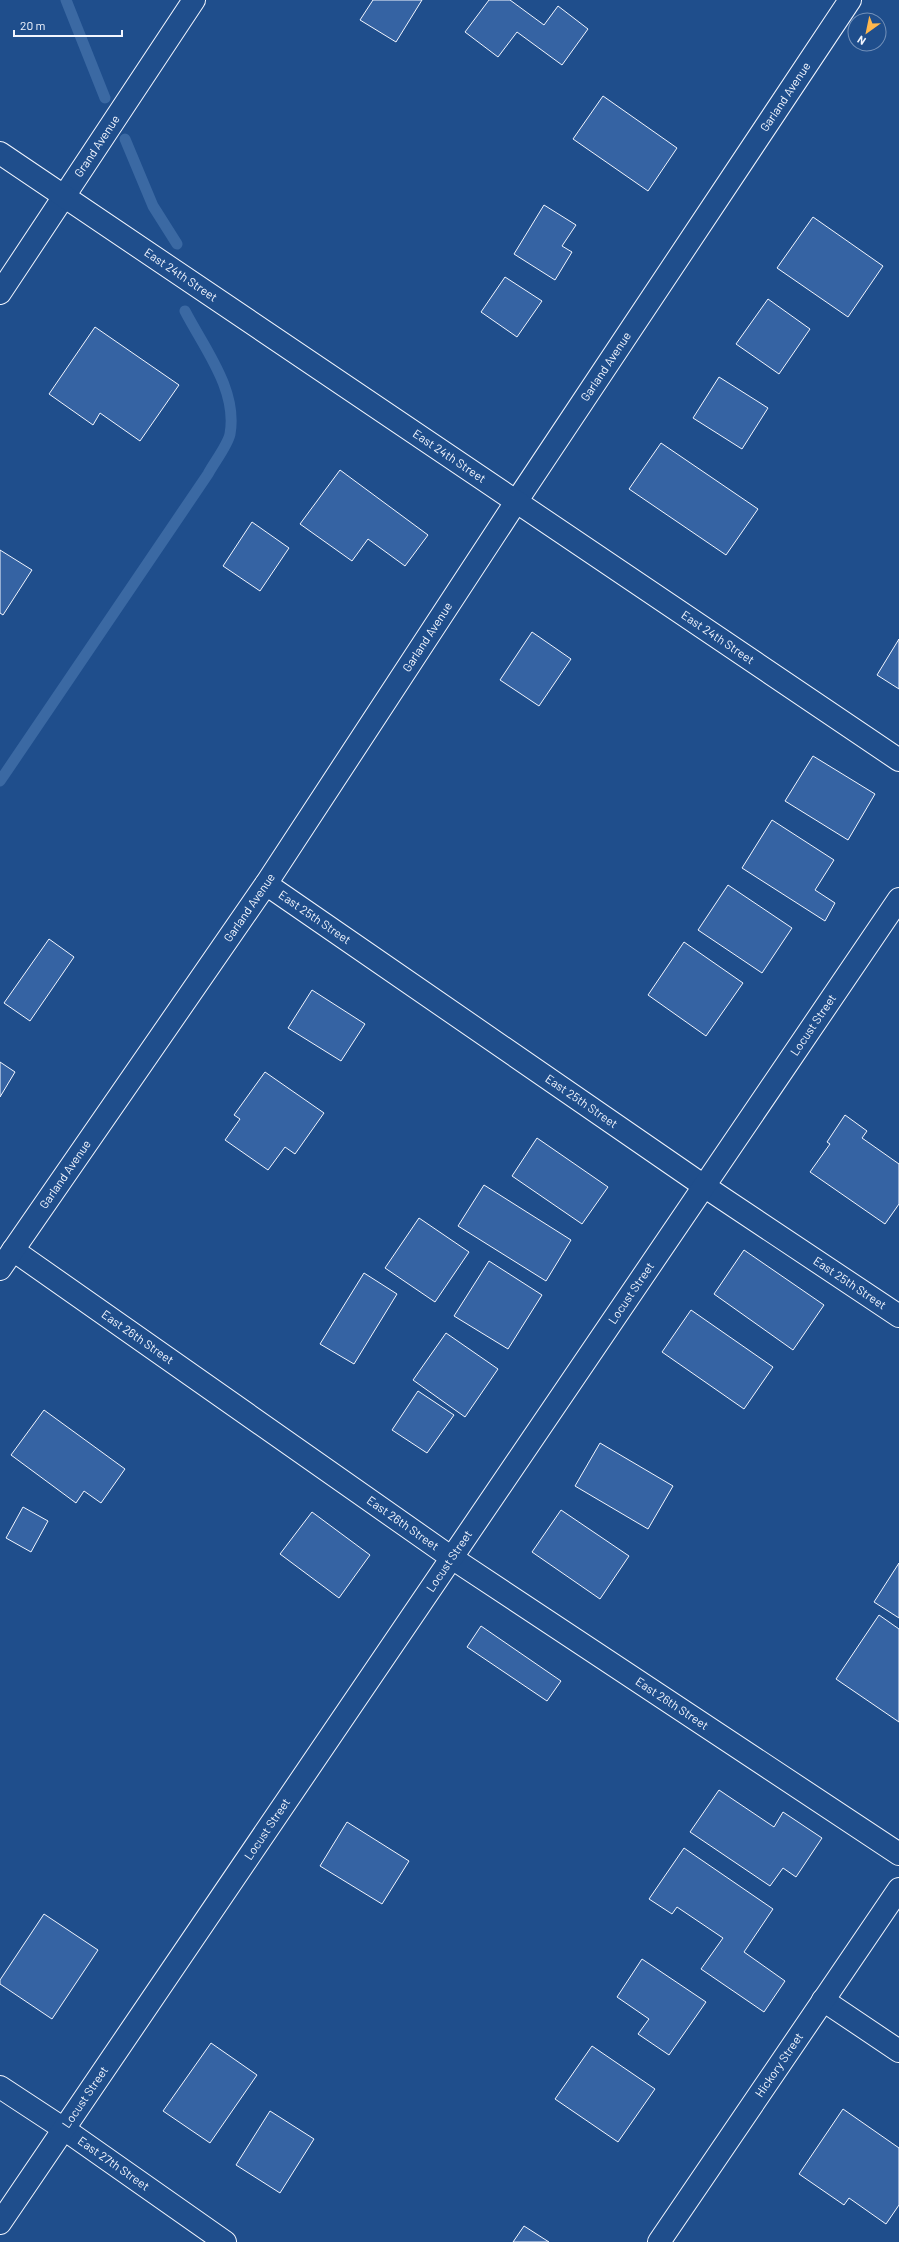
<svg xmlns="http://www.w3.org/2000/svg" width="899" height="2242" viewBox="0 0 899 2242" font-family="Barlow,sans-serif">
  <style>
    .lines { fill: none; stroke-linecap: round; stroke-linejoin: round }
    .stream { stroke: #3b69a3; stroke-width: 11 }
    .building { fill: #3563a3; stroke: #f2f6ff }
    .street-casing { stroke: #f2f6ff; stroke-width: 24 }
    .secondary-casing { stroke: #f2f6ff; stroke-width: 24 }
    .street { stroke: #1f4e8c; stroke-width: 22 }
    .secondary { stroke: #1f4e8c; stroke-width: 22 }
    .labels { text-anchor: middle; stroke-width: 3; stroke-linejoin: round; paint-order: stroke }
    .street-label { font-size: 12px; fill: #f2f6ff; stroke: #1f4e8c }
  </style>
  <rect width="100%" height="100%" fill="#1f4e8c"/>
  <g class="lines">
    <path class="stream" d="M66 0 105 98
      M125 139 153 206 177 244
      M0 781 208 474C213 464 228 445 230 434 238 390 204 348 185 311"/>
  </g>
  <path class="building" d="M373 0H422L396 42 360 20Z
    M489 0H510L544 25 558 6 588 29 562 65 517 32 498 57 465 32Z
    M603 96 677 148 648 191 573 139Z
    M544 205 576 225 562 246 572 252 555 280 514 254Z
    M813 217 883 266 848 317 777 268Z
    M505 277 542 301 517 337 481 312Z
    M768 299 810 329 779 374 736 344Z
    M95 327 179 385 140 441 100 413 93 425 49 394Z
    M719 377 768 408 742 449 693 418Z
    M661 443 758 509 726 555 629 489Z
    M340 470 428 535 405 566 368 539 352 561 300 524Z
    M252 522 289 548 260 591 223 566Z
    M0 550 32 570 3 615 0 613Z
    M532 632 571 659 539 706 500 680Z
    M899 639V689L877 675Z
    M813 756 875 794 848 840 785 801Z
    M772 820 834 860 815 890 835 903 825 921 742 868Z
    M728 885 792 928 762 973 698 930Z
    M49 939 74 957 30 1021 4 1003Z
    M684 942 743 983 706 1036 648 995Z
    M312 990 365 1024 341 1061 288 1028Z
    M0 1062 15 1072 0 1097Z
    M265 1072 324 1113 295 1154 285 1147 268 1170 225 1140 240 1119 234 1115Z
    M845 1115 867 1131 862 1138 899 1164V1204L885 1224 810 1172 830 1144 827 1142Z
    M537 1138 608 1187 582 1224 512 1176Z
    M484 1185 571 1240 546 1281 458 1226Z
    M419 1218 469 1252 435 1302 385 1268Z
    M744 1250 824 1305 793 1350 714 1294Z
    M489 1261 542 1295 508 1349 454 1316Z
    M364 1273 397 1294 354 1364 320 1344Z
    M691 1310 773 1367 744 1409 662 1352Z
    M446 1333 498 1369 465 1417 413 1380Z
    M418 1391 454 1415 427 1453 392 1430Z
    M44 1410 125 1469 101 1503 84 1491 76 1503 11 1455Z
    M600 1443 673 1486 648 1529 575 1486Z
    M23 1507 48 1521 31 1552 6 1538Z
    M561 1510 629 1556 600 1599 532 1552Z
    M312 1512 370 1555 339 1598 280 1554Z
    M899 1563V1618L874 1602Z
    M879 1615 899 1629V1722L836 1679Z
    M481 1626 561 1681 547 1701 467 1647Z
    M719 1790 774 1827 783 1812 822 1838 796 1877 783 1868 770 1886 690 1832Z
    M347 1822 409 1861 382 1904 320 1866Z
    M684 1848 773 1909 744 1952 785 1981 764 2012 701 1969 723 1938 677 1907 672 1914 649 1899Z
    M44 1914 98 1950 52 2019 0 1984V1980Z
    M642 1959 706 2002 669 2055 638 2034 649 2019 617 1997Z
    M211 2043 257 2075 210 2143 163 2111Z
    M592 2046 655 2089 618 2142 555 2099Z
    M843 2109 899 2148V2205L886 2224 849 2198 844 2205 799 2174Z
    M270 2111 314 2139 280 2193 236 2165Z
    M524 2226 549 2242H513Z"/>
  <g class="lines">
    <defs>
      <g id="street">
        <path id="s1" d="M0 293 194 0"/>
        <path id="s2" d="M266 884 704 1186 899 1316"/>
        <path id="s3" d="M13 1250 452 1558 899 1854"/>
        <path id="s4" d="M0 1269 266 884 516 502 850 0"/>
        <path d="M823 2000 899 2051"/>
        <path id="s5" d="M0 2087 64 2129 225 2242"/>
        <path id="s6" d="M0 2223 899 899"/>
        <path id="s7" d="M659 2242 899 1889"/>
      </g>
      <g id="secondary">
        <path id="s8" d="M0 153 899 760"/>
      </g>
    </defs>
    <use href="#street" class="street-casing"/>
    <use href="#secondary" class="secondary-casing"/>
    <use href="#street" class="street"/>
    <use href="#secondary" class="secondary"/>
  </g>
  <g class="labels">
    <g class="street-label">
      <text dy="4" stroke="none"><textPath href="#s4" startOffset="1411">Garland Avenue</textPath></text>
      <text dy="4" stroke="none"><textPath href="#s1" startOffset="176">Grand Avenue</textPath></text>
      <text dy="4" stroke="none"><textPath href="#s8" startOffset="218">East 24th Street</textPath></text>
      <text dy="4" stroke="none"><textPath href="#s4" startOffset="1087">Garland Avenue</textPath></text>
      <text dy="4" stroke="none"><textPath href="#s8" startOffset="542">East 24th Street</textPath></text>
      <text dy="4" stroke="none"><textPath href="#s4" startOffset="763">Garland Avenue</textPath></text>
      <text dy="4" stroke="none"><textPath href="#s8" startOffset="866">East 24th Street</textPath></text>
      <text dy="4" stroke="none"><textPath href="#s4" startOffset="439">Garland Avenue</textPath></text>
      <text dy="4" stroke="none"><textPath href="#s2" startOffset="59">East 25th Street</textPath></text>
      <text dy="4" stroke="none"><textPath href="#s6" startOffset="1448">Locust Street</textPath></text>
      <text dy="4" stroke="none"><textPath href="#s2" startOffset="383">East 25th Street</textPath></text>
      <text dy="4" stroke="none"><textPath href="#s4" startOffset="115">Garland Avenue</textPath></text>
      <text dy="4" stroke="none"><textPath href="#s2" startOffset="707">East 25th Street</textPath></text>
      <text dy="4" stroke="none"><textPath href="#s6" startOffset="1124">Locust Street</textPath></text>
      <text dy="4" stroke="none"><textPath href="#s3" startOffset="152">East 26th Street</textPath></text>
      <text dy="4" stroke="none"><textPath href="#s3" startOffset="476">East 26th Street</textPath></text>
      <text dy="4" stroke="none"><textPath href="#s6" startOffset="800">Locust Street</textPath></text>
      <text dy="4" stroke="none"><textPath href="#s3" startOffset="800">East 26th Street</textPath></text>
      <text dy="4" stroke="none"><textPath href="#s6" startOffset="476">Locust Street</textPath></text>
      <text dy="4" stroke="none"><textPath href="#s7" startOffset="214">Hickory Street</textPath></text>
      <text dy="4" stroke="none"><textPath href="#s6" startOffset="152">Locust Street</textPath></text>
      <text dy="4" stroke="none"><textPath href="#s5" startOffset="137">East 27th Street</textPath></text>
    </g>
  </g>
  <g transform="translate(867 32) rotate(213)"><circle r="19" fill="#1f4e8c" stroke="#7391ba"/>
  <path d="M0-3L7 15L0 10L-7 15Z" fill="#ffb74d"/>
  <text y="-6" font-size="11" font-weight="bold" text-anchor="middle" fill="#f2f6ff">N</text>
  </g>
  <path d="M14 30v6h108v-6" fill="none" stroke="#f2f6ff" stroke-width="2"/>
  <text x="20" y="30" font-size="12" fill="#f2f6ff" stroke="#1f4e8c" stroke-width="3" paint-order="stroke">20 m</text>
</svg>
